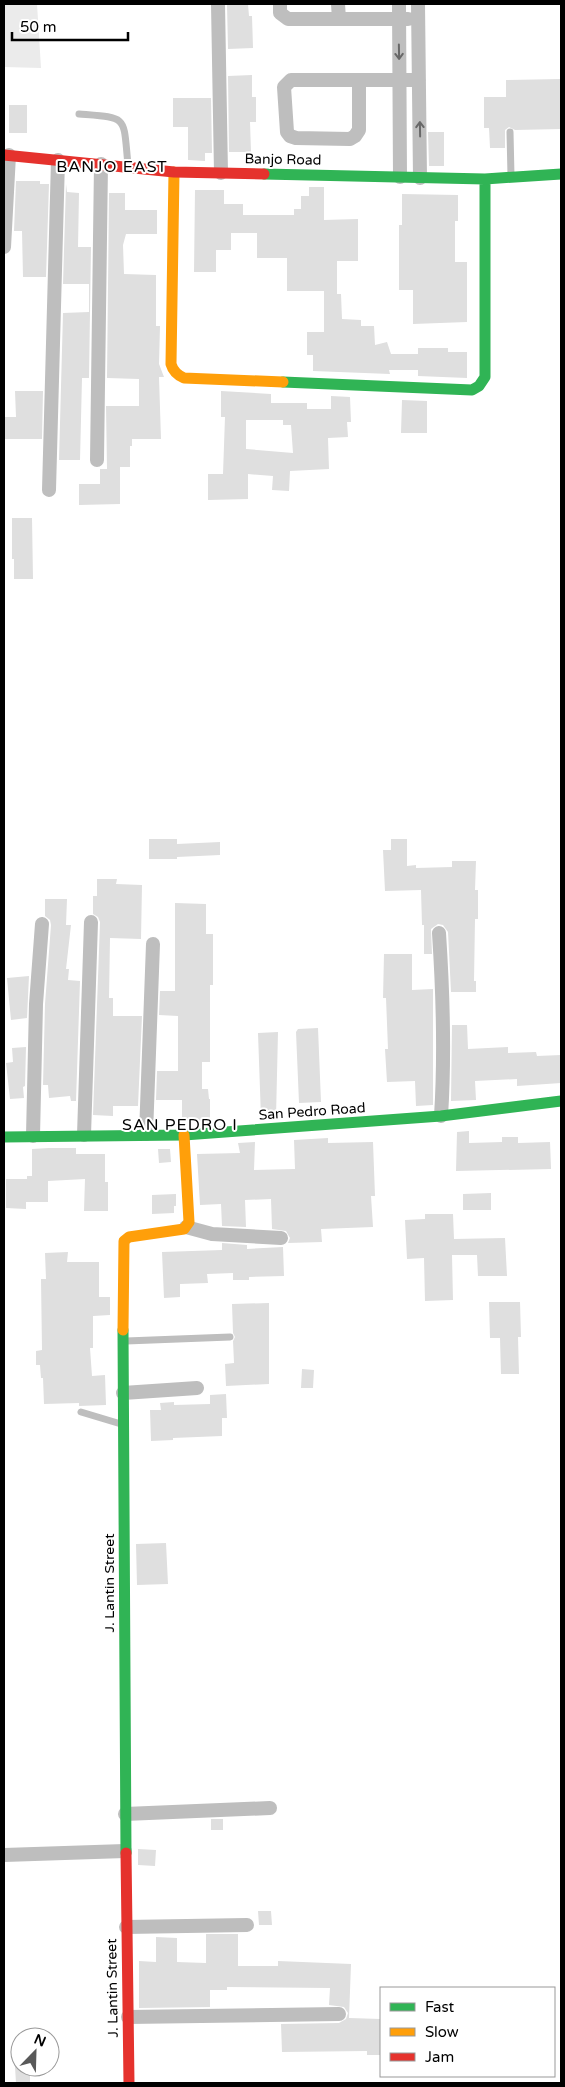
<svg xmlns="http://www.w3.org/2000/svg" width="565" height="2087" viewBox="0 0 565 2087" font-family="'Varela Round',sans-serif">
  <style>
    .green { fill: #ebebeb }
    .building { fill: #dfdfdf; fill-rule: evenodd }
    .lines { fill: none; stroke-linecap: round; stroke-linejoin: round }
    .lane { stroke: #bebebe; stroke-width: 7 }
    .street { stroke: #bebebe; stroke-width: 14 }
    .fast { stroke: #30b455; stroke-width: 11 }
    .slow { stroke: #ff9f0a; stroke-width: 11 }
    .jam { stroke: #e5322d; stroke-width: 11 }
    .oneway { stroke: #686868 }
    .labels { text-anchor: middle; stroke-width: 4; stroke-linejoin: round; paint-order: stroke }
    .street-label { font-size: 14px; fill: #000; stroke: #fff }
    .quarter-label { font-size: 16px; letter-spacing: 1px; fill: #000; stroke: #fff }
  </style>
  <rect width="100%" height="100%" fill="#fff"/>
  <path class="green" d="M4 4H37L41 68 4 67Z"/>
  <path class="building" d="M227 4H248L249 16H252L253 48 228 49Z
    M252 75V97H256V122H250L251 152H229L228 76Z
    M561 79V129L515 130 509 127 505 130V148H490L489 128H484V97H506V80Z
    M173 98H211L212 153H205V161L188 160V127H173Z
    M9 105H27V133H9Z
    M428 132H444V166H429Z
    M16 181H40V184H49L46 277H23L22 231H14Z
    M66 184 67 192 79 193 78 247H91L89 378H82L80 460H59L63 313 89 312V284H63Z
    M309 187H324V220L358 219V261H337V294H341L342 319 361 320V326H374L375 345 387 342 391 354H418V348H448V352H467V378L418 376V370H389L390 374 313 371V355H307V332H324V291H287V258H257V233H231V250H216V272H194L195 190H224V204H243V215H294V209H301V196H309Z
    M109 193H125V210H157V234H126L123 245 124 274 156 275V326H160L159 364 164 377H159L161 439H132V446H130V467H120V504L79 505V484H100V469H107L106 406H139V379L107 378Z
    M402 194 458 195V221H455V262H467V322L413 324V290H399V225H402Z
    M15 391H43L42 439H4V417H16Z
    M221 391 271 394V403H307V409H331V396L350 397 351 422H347L348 437 328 438 329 469 290 471 289 491 272 490 273 476 248 474V499L208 500V474H223L225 417H221ZM246 420H283V425H291L293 453 246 449Z
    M402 400 427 401V433H401Z
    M12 518H32L33 579H14V559H12Z
    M149 839H177V844L220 842V855L177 857V859H149Z
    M391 839H407V866L416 865V868L452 867V861H476L475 890H478V919H475L474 981H476V992H451L448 932 443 925 438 924 431 929 432 954H424V925H422L421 890 385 891 383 850H391Z
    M97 879H117L116 884 142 885 141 939 110 938 109 998H113V1016H142L138 1106H113V1116L93 1115 100 922 98 917 93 914V896H97Z
    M45 899H67L66 925H71L66 969H69L68 980 80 981 76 1101H71L70 1096 49 1098 48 1085H43L45 1004 51 925 50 920 45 916Z
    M175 903 206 904V934H213V985H210V1062H202V1089H208L209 1099H210V1121H182V1100H156L157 1071H178V1016L159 1015 160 991H175Z
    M384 954H412V990L433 989V1105L416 1106 415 1081 387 1082 385 1049H388L386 998H383Z
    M29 976 27 1018 11 1020 7 978Z
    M452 1025H467L468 1049 508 1047V1053L536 1052 537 1056 561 1055V1083L517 1086V1079L475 1081 476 1100 451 1101Z
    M318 1028 321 1102 299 1103 296 1032 298 1029Z
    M278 1032 276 1117 261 1118 258 1033Z
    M26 1047 25 1086 23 1087 24 1098 10 1099 6 1063 13 1062 12 1048Z
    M469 1131V1143L502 1142V1137H518V1143L550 1142 551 1169 456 1171 457 1132Z
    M328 1138V1143L373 1142 375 1196H371L373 1227 321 1229 322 1242 288 1243 290 1238 286 1231 272 1229 271 1199 245 1200 246 1227 222 1226 221 1204 200 1205 197 1154 240 1153 238 1143 255 1142 254 1170 295 1169 294 1140Z
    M49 1148H76V1154H105V1182H108V1211H84L85 1179 48 1181V1202H26V1209L6 1208V1179H27V1176H32V1149Z
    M158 1149H170L171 1162 159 1163Z
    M491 1193V1210H463V1194Z
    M176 1194V1206H174V1213L152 1214V1195Z
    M425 1214H453L454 1239 505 1238 507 1276H478L477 1255H452L453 1300 425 1301 424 1258 407 1259 405 1220 425 1219Z
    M222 1243 247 1245V1249L283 1247 284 1276 249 1277V1280H233V1273L207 1274 208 1283 180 1284V1297L164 1298 162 1252 222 1250Z
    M68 1252 67 1262H99V1297H110V1315L93 1316V1348H90L92 1376 105 1375 106 1405 79 1406V1403L44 1404 43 1378H41L40 1365H36V1351L42 1350 41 1279H46L45 1253Z
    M489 1302H520L521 1337H518L519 1374H501L500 1338H490Z
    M269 1303V1384L226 1386 225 1364 234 1363 233 1341 235 1337 233 1333 232 1304Z
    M302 1369 314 1370 313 1388H301Z
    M226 1394 227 1418H222V1436L173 1438V1440L151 1441 150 1410H161L160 1403 174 1402V1405L210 1404V1395Z
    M166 1543 168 1584 137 1585 136 1544Z
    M211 1819H223V1830H211Z
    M138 1849 156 1850 155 1866 138 1865Z
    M258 1911H271L272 1925H259Z
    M206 1934H238V1966H278V1961L351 1964 349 2018 381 2019V2055H367V2051L282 2052 281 2024 339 2023 346 2019 348 2013 344 2007 329 2005 330 1988 227 1987V1990H210V2007L139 2008V1961L156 1962V1937L177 1938V1962L206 1963Z
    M15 2067H30V2083H16Z"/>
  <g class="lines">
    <path class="lane" d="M79 114C129 118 123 115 128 165
      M510 132 511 176
      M126 1341 230 1337
      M81 1412 121 1424"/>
    <path class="street" d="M218 4 221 173
      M280 4V13L288 19H408
      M338 4 339 19
      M399 4 400 177
      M418 4 420 178
      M359 80V130L355 136 350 139 296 138 290 136 287 132 284 87 291 80H419
      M4 247 9 155
      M97 460 101 164
      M49 490 58 160
      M439 933C443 994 445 1055 441 1116
      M146 1134 153 944
      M84 1135 91 922
      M33 1136 36 1004 42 924
      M186 1227 212 1234 281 1238
      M123 1393 197 1388
      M125 1814 270 1808
      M4 1855 125 1851
      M126 1927 247 1925
      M128 2017 339 2014"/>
    <path class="fast" d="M264 174 485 179 561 174
      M283 382 472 390 479 386 485 377V179
      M4 1137 184 1135 441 1116 561 1101
      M123 1330 126 1853"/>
    <path class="slow" d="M174 172 171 364C173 371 177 375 184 378L283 382
      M123 1330 124 1241 129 1237 184 1229 189 1222 184 1135"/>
    <path class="jam" d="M4 155 174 172 264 174
      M126 1853 129 2083"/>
  </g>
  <defs><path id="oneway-shaft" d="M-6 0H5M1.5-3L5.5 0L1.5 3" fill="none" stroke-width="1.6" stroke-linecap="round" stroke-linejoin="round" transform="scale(1.25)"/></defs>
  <g class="oneway">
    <use href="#oneway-shaft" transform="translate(399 52) rotate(89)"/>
    <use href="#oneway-shaft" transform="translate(420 129) rotate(-91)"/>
  </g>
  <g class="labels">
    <g class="street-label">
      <text transform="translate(283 159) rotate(1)" y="5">Banjo Road</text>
      <text transform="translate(312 1111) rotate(-4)" y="5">San Pedro Road</text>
      <text transform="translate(109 1583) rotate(-90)" y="5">J. Lantin Street</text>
      <text transform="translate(112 1988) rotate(-91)" y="5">J. Lantin Street</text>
    </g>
    <g class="quarter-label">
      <text x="112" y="172">BANJO EAST</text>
      <text x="180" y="1130">SAN PEDRO I</text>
    </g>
  </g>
  <rect width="565" height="2087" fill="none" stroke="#000000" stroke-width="10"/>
  <rect x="380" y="1987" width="175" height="90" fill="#ffffff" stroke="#999999"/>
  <rect x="390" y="2003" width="25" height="8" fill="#30b455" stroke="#999999"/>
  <text x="425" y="2012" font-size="15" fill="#000000">Fast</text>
  <rect x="390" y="2028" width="25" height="8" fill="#ff9f0a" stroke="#999999"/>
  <text x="425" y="2037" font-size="15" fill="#000000">Slow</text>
  <rect x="390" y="2053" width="25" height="8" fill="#e5322d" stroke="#999999"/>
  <text x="425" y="2062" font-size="15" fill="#000000">Jam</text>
  <g transform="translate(35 2052) rotate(23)"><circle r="24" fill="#ffffff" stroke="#999999"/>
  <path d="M0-4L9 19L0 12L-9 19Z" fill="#595959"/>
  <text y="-8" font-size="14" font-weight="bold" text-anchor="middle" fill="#000000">N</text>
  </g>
  <path d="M12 32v8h116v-8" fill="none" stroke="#000000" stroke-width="2.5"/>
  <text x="20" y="32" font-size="15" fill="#000000" stroke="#ffffff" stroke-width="4" paint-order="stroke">50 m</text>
</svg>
